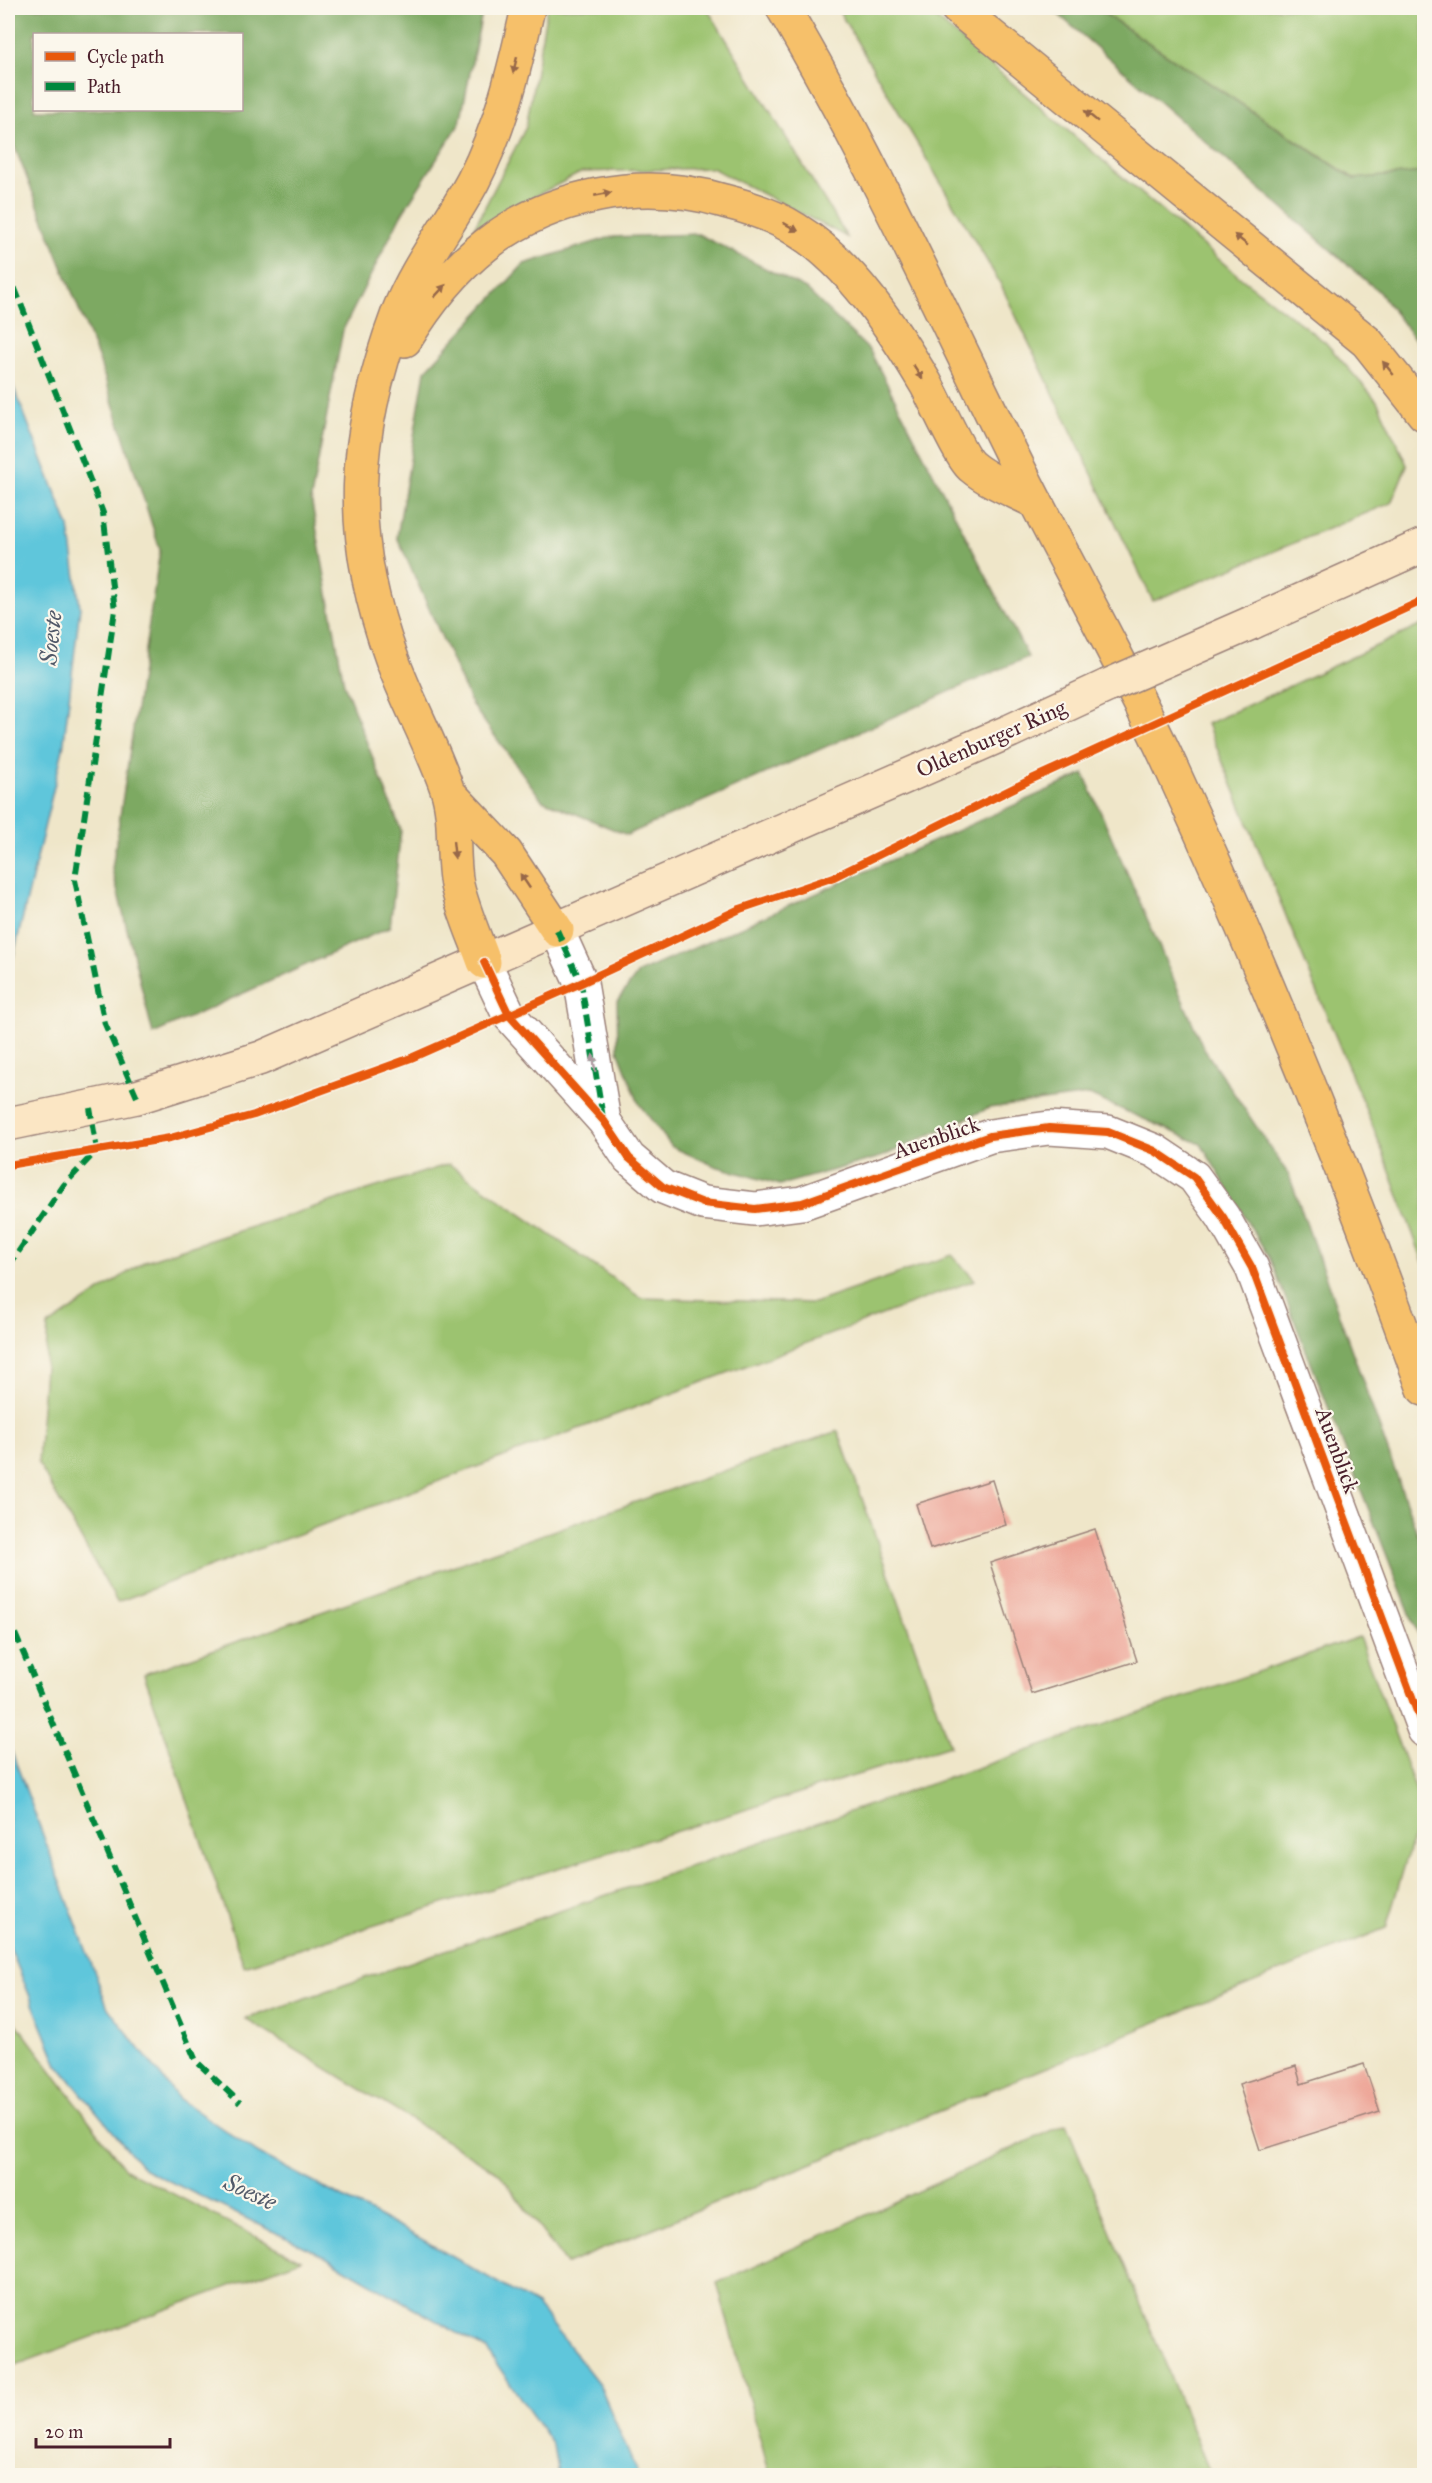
<svg xmlns="http://www.w3.org/2000/svg" width="1432" height="2483" viewBox="0 0 1432 2483" font-family="'IM FELL Great Primer',serif">
  <style>
    .green { fill: #9cc36f; stroke: #73714d; stroke-width: 1.5 }
    .forest { fill: #7da962; stroke: #646446; stroke-width: 1.5; fill-rule: evenodd }
    .water { fill: #5ec6db; stroke: #547283; stroke-width: 1.5 }
    .building { fill: #eda496 }
    .lines { fill: none; stroke-linecap: round; stroke-linejoin: round }
    .street-casing { stroke: #9c827a; stroke-width: 36 }
    .secondary-casing { stroke: #9c827a; stroke-width: 36 }
    .highway-casing { stroke: #9c827a; stroke-width: 36 }
    .street { stroke: #fff; stroke-width: 33 }
    .secondary { stroke: #fbe6c4; stroke-width: 33 }
    .highway { stroke: #f6c06b; stroke-width: 33 }
    .secondary-bridge-casing { stroke: #9c827a; stroke-width: 36; stroke-linecap: butt }
    .secondary-bridge { stroke: #fbe6c4; stroke-width: 33 }
    .quiet { stroke: #00873e; stroke-width: 6; stroke-dasharray: 12 6; stroke-linecap: butt }
    .cycleway-casing { stroke: #fbf7ec; stroke-width: 11 }
    .cycleway { stroke: #e8590c; stroke-width: 8 }
    .oneway { fill: #976748 }
    .oneway2 { fill: #ae9aa0 }
    .labels { text-anchor: middle; stroke-width: 4.5; stroke-linejoin: round; paint-order: stroke }
    .street-label { font-size: 22px; fill: #4a1f2b; stroke: #fbf7ec }
    .water-label { font-size: 24px; font-style: italic; fill: #515969; stroke: #fbf7ec }
  </style>
  <rect width="100%" height="100%" fill="#fbf7ec"/>
  <filter id="ink" filterUnits="userSpaceOnUse"><feTurbulence type="fractalNoise" baseFrequency=".0167" numOctaves="2"/><feDisplacementMap in="SourceGraphic" scale="12" xChannelSelector="R" yChannelSelector="G"/><feConvolveMatrix kernelMatrix="1 2 1 2 8 2 1 2 1" color-interpolation-filters="sRGB"/></filter>
  <filter id="wash" filterUnits="userSpaceOnUse"><feTurbulence type="fractalNoise" baseFrequency=".008" numOctaves="4" result="noise"/><feDisplacementMap in="SourceGraphic" scale="24" xChannelSelector="R" yChannelSelector="G"/><feGaussianBlur stdDeviation="1.35" result="paint"/><feColorMatrix in="noise" values="0 0 0 0 0 0 0 0 0 0 0 0 0 0 0 0 0 1.4 0 .05"/><feComposite in="paint" operator="in"/></filter>
  <g filter="url(#wash)">
    <rect width="100%" height="100%" fill="#efe6c9"/>
    <path class="green" d="M547 8H707L847 237 712 168 582 172 474 228 526 127Z
      M837 8H924L1242 279 1325 342 1377 401 1407 465 1391 503 1153 601 1000 283Z
      M1096 8H1424V172L1355 179Z
      M1424 624V1264L1379 1142 1207 724Z
      M449 1164 641 1298 814 1303 952 1255 975 1280 117 1602 38 1463 48 1326 145 1261Z
      M838 1431 950 1746 244 1966 144 1674Z
      M1359 1637 1422 1807 1386 1928 566 2264 499 2173 245 2019Z
      M8 2008 11 2016 125 2169 301 2260 8 2368Z
      M1066 2124 1211 2475H770L717 2283Z"/>
    <path class="forest" d="M8 8H483L460 123 401 215 343 330 311 498 344 684 401 830 390 927 153 1034 112 869 160 550 99 360 8 130ZM34 34H242V110H34Z
      M1051 8H1096L1354 179 1424 172V351L1378 291Z
      M698 234 806 289 870 351 1028 657 627 835 542 800 472 705 397 537 425 371 524 264 611 237Z
      M1084 774 1204 1049 1289 1175 1424 1552V1650L1270 1259 1201 1144 1089 1095 989 1108 881 1157 780 1185 715 1166 672 1147 639 1104 618 1050 617 1001 638 973Z"/>
    <path class="water" d="M8 373 69 527 80 607 63 749 8 979Z
      M8 1742 108 2008 178 2098 259 2154 416 2236 537 2305 599 2384 638 2475H558L553 2445 487 2350 322 2255 144 2169 58 2065 8 1943Z"/>
    <g id="blocks">
      <path class="building" d="M992 1480 1006 1525 930 1549 916 1504Z
        M1095 1529 1137 1661 1032 1694 990 1563Z
        M1364 2064 1380 2112 1260 2150 1239 2084 1296 2066 1301 2084Z"/>
    </g>
  </g>
  <g filter="url(#ink)">
    <use href="#blocks" fill-opacity="0" stroke="#9c827a" stroke-width="1.5"/>
    <g class="lines">
      <defs>
        <path id="street" d="M557 930 581 983 604 1121
          M484 962 509 1015 604 1121 629 1158 663 1187 703 1203 755 1209 802 1203 990 1136 1049 1128 1108 1132 1155 1151 1194 1177 1223 1217 1252 1268 1424 1730"/>
        <path id="secondary" d="M1251 623 1424 545
          M8 1124 137 1097 261 1058 1010 731 1107 686"/>
        <path id="highway" d="M783 8C871 157 943 316 1020 471 1069 569 1124 665 1170 765 1264 968 1348 1178 1424 1389
          M957 8 1367 342 1424 414
          M405 340C452 263 509 212 598 195 640 187 683 189 724 201 748 207 774 215 795 229 850 262 894 330 926 384 935 400 961 459 972 467 990 482 1015 491 1036 502
          M448 792 506 853 557 930
          M484 962C475 937 463 911 457 885 451 854 457 819 447 789 432 745 408 703 392 659 346 534 352 436 398 313 417 265 449 226 473 181 501 127 515 67 528 8"/>
      </defs>
      <use href="#street" class="street-casing"/>
      <use href="#secondary" class="secondary-casing"/>
      <use href="#highway" class="highway-casing"/>
      <use href="#street" class="street"/>
      <use href="#secondary" class="secondary"/>
      <use href="#highway" class="highway"/>
      <defs>
        <path id="secondary-bridge" d="M1107 686 1251 623"/>
      </defs>
      <use href="#secondary-bridge" class="secondary-bridge-casing"/>
      <use href="#secondary-bridge" class="secondary-bridge"/>
      <path class="quiet" d="M8 271 103 513 115 610 75 880 105 1024 137 1097
        M557 930 581 983 603 1118
        M8 1267 64 1185 97 1150 90 1108
        M8 1617 196 2061 240 2103"/>
      <defs>
        <path id="cycleway" d="M484 962 509 1015 604 1121 629 1158 663 1187 703 1203 755 1209 802 1203 990 1136 1049 1128 1108 1132 1155 1151 1194 1177 1223 1217 1252 1268 1424 1730
          M8 1165 170 1138 254 1115 411 1058 581 983 740 909 834 877 1032 779 1424 600"/>
      </defs>
      <use href="#cycleway" class="cycleway-casing"/>
      <use href="#cycleway" class="cycleway"/>
    </g>
    <defs><path id="oneway-solid" d="M-6-.8H1V-3.2L6.5 0L1 3.2V.8H-6Z" transform="scale(1.5)"/></defs>
    <g class="oneway">
      <use href="#oneway-solid" transform="translate(515 65) rotate(104)"/>
      <use href="#oneway-solid" transform="translate(1091 116) rotate(-141)"/>
      <use href="#oneway-solid" transform="translate(603 194) rotate(-11)"/>
      <use href="#oneway-solid" transform="translate(791 227) rotate(29)"/>
      <use href="#oneway-solid" transform="translate(1241 240) rotate(-141)"/>
      <use href="#oneway-solid" transform="translate(440 291) rotate(-47)"/>
      <use href="#oneway-solid" transform="translate(1388 368) rotate(-129)"/>
      <use href="#oneway-solid" transform="translate(918 372) rotate(57)"/>
      <use href="#oneway-solid" transform="translate(454 850) rotate(84)"/>
      <use href="#oneway-solid" transform="translate(525 881) rotate(-124)"/>
    </g>
    <use class="oneway2" href="#oneway-solid" transform="translate(594 1063) rotate(-99)"/>
  </g>
  <g class="labels">
    <g class="street-label">
      <text transform="translate(991 738) rotate(-24)" y="8">Oldenburger Ring</text>
      <text transform="translate(936 1137) rotate(-19)" y="8">Auenblick</text>
      <text transform="translate(1338 1450) rotate(70)" y="8">Auenblick</text>
    </g>
    <g class="water-label">
      <text transform="translate(51 638) rotate(-84)" y="8">Soeste</text>
      <text transform="translate(250 2192) rotate(25)" y="8">Soeste</text>
    </g>
  </g>
  <rect width="1432" height="2483" fill="none" stroke="#fbf7ec" stroke-width="30"/>
  <rect x="33" y="33" width="210" height="78" fill="#fbf7ec" stroke="#b4a19f" stroke-width="1.5"/>
  <rect x="45" y="52" width="30" height="9" fill="#e8590c" stroke="#b4a19f" stroke-width="1.5"/>
  <text x="87" y="63" font-size="18" fill="#4a1f2b">Cycle path</text>
  <rect x="45" y="82" width="30" height="9" fill="#00873e" stroke="#b4a19f" stroke-width="1.5"/>
  <text x="87" y="93" font-size="18" fill="#4a1f2b">Path</text>
  <path d="M36 2438v9h134v-9" fill="none" stroke="#4a1f2b" stroke-width="3"/>
  <text x="45" y="2438" font-size="18" fill="#4a1f2b" stroke="#fbf7ec" stroke-width="4.5" paint-order="stroke">20 m</text>
</svg>
